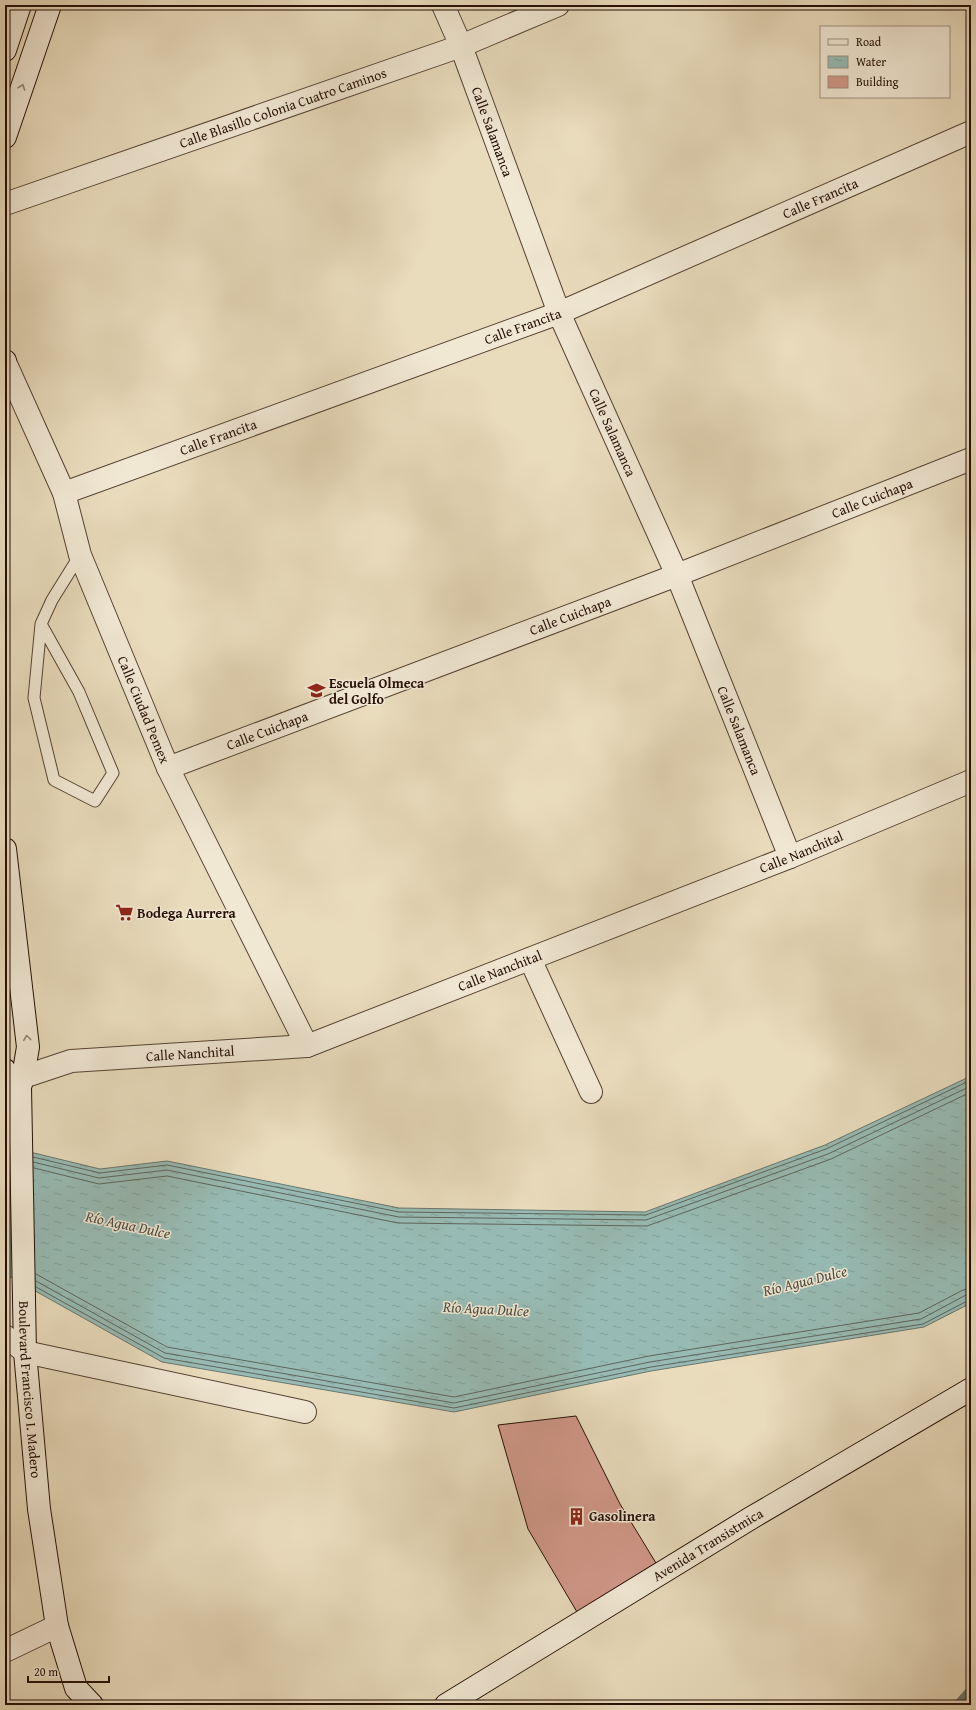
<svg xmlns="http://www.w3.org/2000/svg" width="976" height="1710" viewBox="0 0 976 1710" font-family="'Gentium Book Plus',serif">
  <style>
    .water { fill: url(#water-ripples); stroke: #69766e }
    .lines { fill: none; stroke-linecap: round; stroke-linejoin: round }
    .shore { stroke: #5e655d; stroke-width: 1 }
    .stream { stroke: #69766e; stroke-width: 8 }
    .building { fill: #d19889; stroke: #250f06 }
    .lane-casing { stroke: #564234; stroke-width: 13 }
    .street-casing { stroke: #564234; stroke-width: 24 }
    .secondary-casing { stroke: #250f06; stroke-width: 24 }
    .lane { stroke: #f1e8d4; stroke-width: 11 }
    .street { stroke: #f1e8d4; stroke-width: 22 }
    .secondary { stroke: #f1e8d4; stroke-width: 22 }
    .oneway { stroke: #958677 }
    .labels { text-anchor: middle; stroke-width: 3; stroke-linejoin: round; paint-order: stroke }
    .street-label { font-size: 14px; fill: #250f06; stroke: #f1e8d4 }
    .poi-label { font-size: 14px; font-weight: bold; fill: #250f06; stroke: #f1e8d4; text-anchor: start }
    .water-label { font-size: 15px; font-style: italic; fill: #4d4b43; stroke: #f1e8d4 }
  </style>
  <defs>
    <pattern id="water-ripples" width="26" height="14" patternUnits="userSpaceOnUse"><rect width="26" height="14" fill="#97bbb4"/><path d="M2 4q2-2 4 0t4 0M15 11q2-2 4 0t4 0" fill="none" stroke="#82a099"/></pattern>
  </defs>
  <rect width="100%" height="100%" fill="#e9dcbd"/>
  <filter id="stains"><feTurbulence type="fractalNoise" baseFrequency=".005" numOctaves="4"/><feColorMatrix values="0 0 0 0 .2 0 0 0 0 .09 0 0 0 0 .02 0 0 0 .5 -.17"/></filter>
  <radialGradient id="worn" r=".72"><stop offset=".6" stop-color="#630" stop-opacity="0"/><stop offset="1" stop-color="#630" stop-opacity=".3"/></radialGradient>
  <path class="water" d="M971 1076V1303L924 1327 651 1371 454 1412 162 1362 5 1274V1146L100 1169 167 1161 399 1208 645 1212 825 1145Z"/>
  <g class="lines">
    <path class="shore" d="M33 1157 100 1173 167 1165 399 1212 646 1215 826 1149 971 1080
      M33 1162 99 1178 167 1170 399 1217 646 1220 828 1154 971 1086
      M34 1168 99 1184 167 1176 398 1223 647 1226 831 1159 971 1092
      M36 1274 167 1347 454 1397 649 1356 919 1313 963 1290 971 1288
      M36 1281 165 1353 454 1403 650 1362 921 1319 966 1295 971 1294
      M36 1287 164 1358 454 1408 651 1367 923 1324 971 1299"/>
    <path class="stream" d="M957 1705 971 1689"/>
  </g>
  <path class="building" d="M576 1416 620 1504 656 1563 577 1612 528 1529 498 1425Z"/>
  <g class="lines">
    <defs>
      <path id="lane" d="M41 624 79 692 113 773 95 801 54 780 34 698 41 624 52 600 80 555"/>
      <g id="street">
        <path id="s1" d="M443 5 461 46 559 313 677 575 790 857"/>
        <path id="s2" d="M5 204 461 46 558 5"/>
        <path id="s3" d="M5 362 64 493 80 555 168 768 307 1046"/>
        <path id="s4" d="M64 493 559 313 971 132"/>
        <path id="s5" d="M168 768 677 575 971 459"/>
        <path d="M530 959 591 1092"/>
        <path id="s6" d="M8 1078 23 1077 71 1061 307 1046 790 857 971 781"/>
        <path d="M5 1336 25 1352 305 1412"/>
        <path d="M5 1651 57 1626"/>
      </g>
      <g id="secondary">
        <path d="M5 50 20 5"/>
        <path d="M5 137 50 5"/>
        <path d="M5 361V363"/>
        <path id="s7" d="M5 849 28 1047 23 1077 20 1087 25 1352 39 1509 57 1626 76 1688 92 1705"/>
        <path d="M5 1070 8 1078 20 1087"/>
        <path id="s8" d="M446 1705 751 1518 971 1389"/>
      </g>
    </defs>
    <use href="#lane" class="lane-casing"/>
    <use href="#street" class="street-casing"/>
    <use href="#secondary" class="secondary-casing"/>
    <use href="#lane" class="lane"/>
    <use href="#street" class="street"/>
    <use href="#secondary" class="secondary"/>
  </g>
  <defs><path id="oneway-chevron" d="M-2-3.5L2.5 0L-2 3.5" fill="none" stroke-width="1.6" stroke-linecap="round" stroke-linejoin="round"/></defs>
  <g class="oneway">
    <use href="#oneway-chevron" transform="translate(22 87) rotate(-71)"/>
    <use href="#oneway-chevron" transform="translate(27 1038) rotate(-97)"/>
  </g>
  <defs>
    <symbol id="school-bare" viewBox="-9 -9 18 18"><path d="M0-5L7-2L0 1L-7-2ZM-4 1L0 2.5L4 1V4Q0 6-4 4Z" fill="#8f2418" stroke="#f1e8d4" stroke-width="2.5" paint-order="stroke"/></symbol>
    <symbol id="supermarket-bare" viewBox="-9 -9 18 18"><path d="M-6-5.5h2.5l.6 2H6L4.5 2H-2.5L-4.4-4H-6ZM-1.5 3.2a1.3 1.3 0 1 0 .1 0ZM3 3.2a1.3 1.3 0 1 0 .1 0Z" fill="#8f2418" stroke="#f1e8d4" stroke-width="2.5" paint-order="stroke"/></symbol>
    <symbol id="building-bare" viewBox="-9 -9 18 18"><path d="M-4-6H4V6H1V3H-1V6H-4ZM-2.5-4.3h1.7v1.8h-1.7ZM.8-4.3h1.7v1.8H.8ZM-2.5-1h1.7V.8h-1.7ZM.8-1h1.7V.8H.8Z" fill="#8f2418" stroke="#f1e8d4" stroke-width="2.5" paint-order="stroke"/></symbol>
  </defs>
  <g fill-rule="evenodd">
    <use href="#school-bare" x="304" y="678" width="25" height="25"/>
    <use href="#supermarket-bare" x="112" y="900" width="25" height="25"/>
    <use href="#building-bare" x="564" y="1504" width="25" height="25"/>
  </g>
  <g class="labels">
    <g class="street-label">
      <text dy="5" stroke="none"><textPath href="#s2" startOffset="294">Calle Blasillo Colonia Cuatro Caminos</textPath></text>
      <text dy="5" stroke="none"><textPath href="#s1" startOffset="136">Calle Salamanca</textPath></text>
      <text dy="5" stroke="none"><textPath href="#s4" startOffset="812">Calle Francita</textPath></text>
      <text dy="5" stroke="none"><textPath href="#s4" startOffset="488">Calle Francita</textPath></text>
      <text dy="5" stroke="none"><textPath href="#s1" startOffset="460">Calle Salamanca</textPath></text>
      <text dy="5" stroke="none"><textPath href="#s4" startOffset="164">Calle Francita</textPath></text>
      <text dy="5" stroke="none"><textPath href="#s5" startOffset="754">Calle Cuichapa</textPath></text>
      <text dy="5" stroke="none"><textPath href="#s5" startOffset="430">Calle Cuichapa</textPath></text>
      <text dy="5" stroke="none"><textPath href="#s3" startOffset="375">Calle Ciudad Pemex</textPath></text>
      <text dy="5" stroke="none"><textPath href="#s5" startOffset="106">Calle Cuichapa</textPath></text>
      <text dy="5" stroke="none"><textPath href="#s1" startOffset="784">Calle Salamanca</textPath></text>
      <text dy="5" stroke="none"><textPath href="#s6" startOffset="833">Calle Nanchital</textPath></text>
      <text dy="5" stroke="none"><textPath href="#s6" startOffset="509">Calle Nanchital</textPath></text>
      <text dy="5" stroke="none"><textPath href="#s6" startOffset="185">Calle Nanchital</textPath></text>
      <text dy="5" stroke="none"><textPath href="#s7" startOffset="543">Boulevard Francisco I. Madero</textPath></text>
      <text dy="5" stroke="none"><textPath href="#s8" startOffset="307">Avenida Transistmica</textPath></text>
    </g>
    <g class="poi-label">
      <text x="329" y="688">Escuela Olmeca<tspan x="329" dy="16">del Golfo</tspan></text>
      <text x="137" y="918">Bodega Aurrera</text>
      <text x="589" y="1521">Gasolinera</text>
    </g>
    <g class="water-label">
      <text transform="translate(128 1225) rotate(12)" y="5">Río Agua Dulce</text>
      <text transform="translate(805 1281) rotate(-14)" y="5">Río Agua Dulce</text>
      <text transform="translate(486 1309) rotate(3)" y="5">Río Agua Dulce</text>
    </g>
  </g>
  <rect width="976" height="1710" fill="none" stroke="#e9dcbd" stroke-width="20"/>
  <rect x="6" y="6" width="964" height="1698" fill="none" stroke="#250f06" stroke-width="2"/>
  <rect x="10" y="10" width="956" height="1690" fill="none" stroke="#250f06"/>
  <rect x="820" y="26" width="130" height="72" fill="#f1e8d4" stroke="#9f9182"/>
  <rect x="828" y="39" width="20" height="6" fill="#f1e8d4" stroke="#9f9182"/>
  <text x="856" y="46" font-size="12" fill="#250f06">Road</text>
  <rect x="828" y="56" width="20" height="12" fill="url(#water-ripples)" stroke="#9f9182"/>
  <text x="856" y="66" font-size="12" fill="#250f06">Water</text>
  <rect x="828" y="76" width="20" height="12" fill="#d19889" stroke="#9f9182"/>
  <text x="856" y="86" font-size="12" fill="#250f06">Building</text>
  <path d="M28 1676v6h81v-6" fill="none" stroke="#250f06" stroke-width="2"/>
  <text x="34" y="1676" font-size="12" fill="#250f06" stroke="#f1e8d4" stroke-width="3" paint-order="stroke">20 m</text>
  <rect width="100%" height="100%" filter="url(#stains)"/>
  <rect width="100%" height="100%" fill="url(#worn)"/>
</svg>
